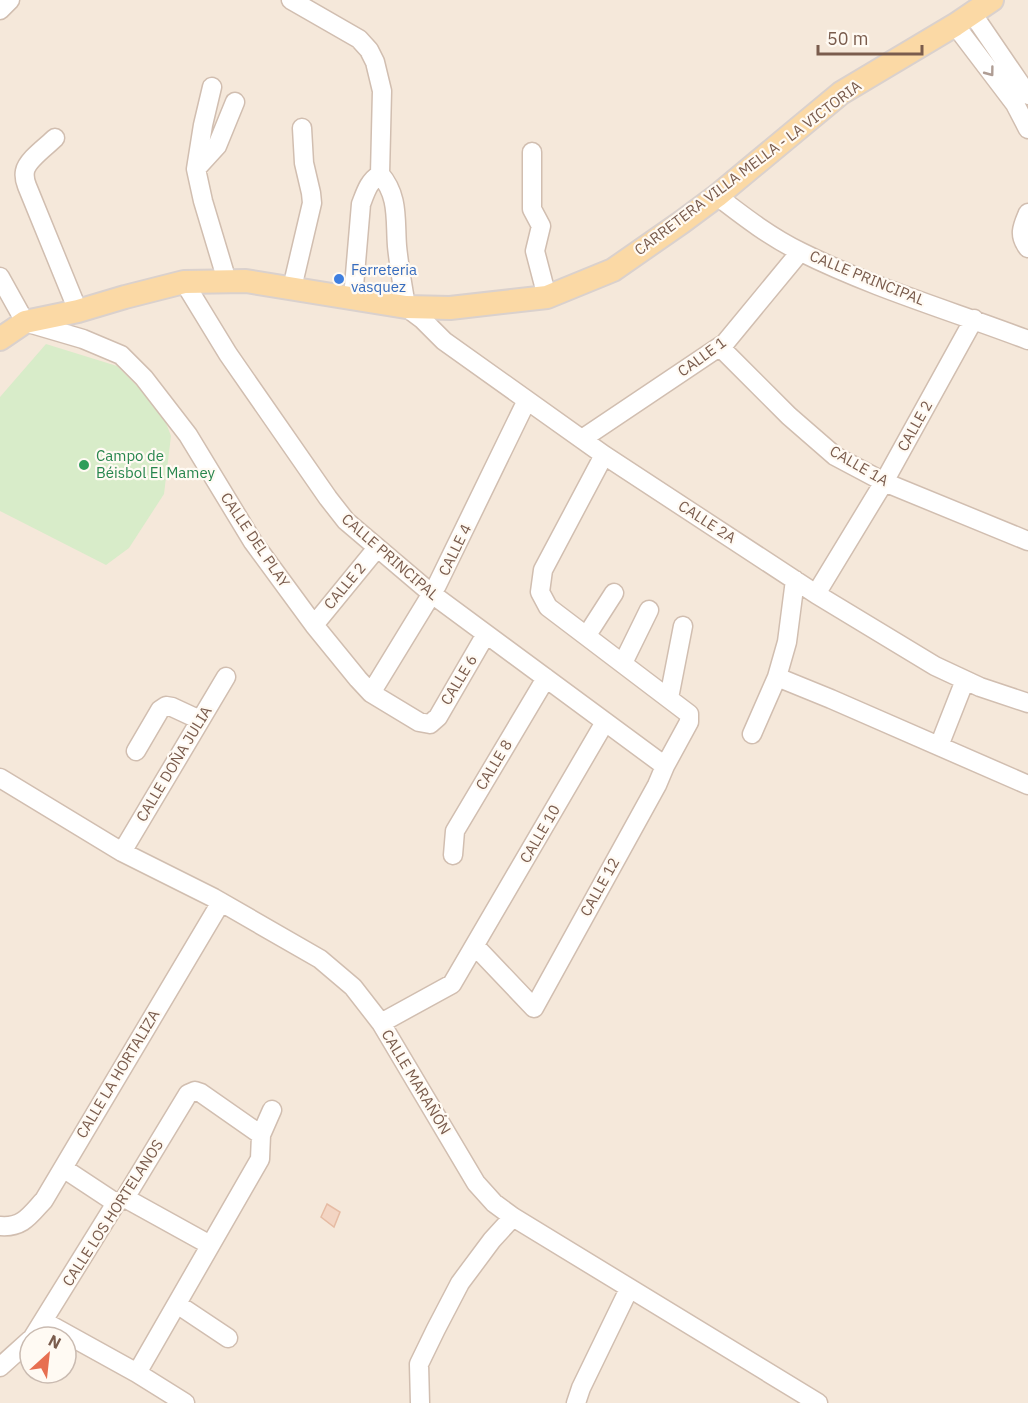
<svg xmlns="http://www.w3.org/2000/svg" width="1028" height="1403" viewBox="0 0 1028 1403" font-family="'IBM Plex Sans',sans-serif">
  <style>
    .residential { fill: #f5e8da; fill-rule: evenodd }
    .green { fill: #d8ecc9 }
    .building { fill: #f3d5c3; stroke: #e6bba3; stroke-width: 1.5 }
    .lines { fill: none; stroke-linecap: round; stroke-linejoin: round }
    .minor-casing { stroke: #d1beb0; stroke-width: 21 }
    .major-casing { stroke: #dad1cd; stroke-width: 26 }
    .minor { stroke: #fff; stroke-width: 18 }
    .major { stroke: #fbd9a5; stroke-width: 22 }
    .oneway { stroke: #af9d94 }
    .shop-dot { fill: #3f7fe0; stroke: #fffaf3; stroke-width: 2 }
    .leisure-dot { fill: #2e9e5b; stroke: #fffaf3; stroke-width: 2 }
    .labels { text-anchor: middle; stroke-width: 4.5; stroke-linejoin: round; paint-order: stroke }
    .street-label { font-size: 15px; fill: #7a5c4d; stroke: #fffaf3 }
    .shop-label { font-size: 15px; fill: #366cbe; stroke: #fffaf3; text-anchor: start }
    .leisure-label { font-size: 15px; fill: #27864d; stroke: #fffaf3; text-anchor: start }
  </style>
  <rect width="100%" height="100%" fill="#fdf6ec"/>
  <path class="residential" d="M0 0H1028V1403H0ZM30 1337H66V1373H30Z"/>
  <path class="green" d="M46 344 117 366 161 410 171 436 164 494 129 548 106 565 0 511V397Z"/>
  <path class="building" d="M327 1204 340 1212 334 1227 321 1217Z"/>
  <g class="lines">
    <defs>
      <path id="minor" d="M291 0 359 39 369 50 375 62 382 91 380 174C399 196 395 219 397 246 399 267 403 287 406 307L422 319 444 341 604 455 816 594 935 666 980 687 1028 703
        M0 10 10 0
        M972 13 1028 95
        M955 25 1015 104 1028 129
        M212 87 203 125 196 169 203 201 227 281
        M55 138C47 146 27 160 25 171 24 176 25 181 27 186L78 311
        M532 152V209L541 226 535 251 547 297
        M196 169 217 146 235 102
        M717 196C743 216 770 237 801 252 873 288 952 311 1028 340
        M1028 213C1022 227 1018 235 1028 248
        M0 277 25 322 83 339 121 355 144 378 188 435 253 542 314 625 358 679 371 693 419 722 430 724 438 717 486 634
        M184 282 228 354 328 498 346 521 432 594 665 766
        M292 288 312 203 311 193 304 163 302 128
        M353 298 361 204C366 191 369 181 380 174
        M720 347 789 416 835 456 884 482 1028 541
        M582 439 725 343 800 252
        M795 580 787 642 777 677 831 699 1028 785
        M816 594 884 482 974 319
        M314 625 377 548
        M587 635 614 593
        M623 663 649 610
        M371 693 437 585 527 400
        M669 698 683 626
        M752 734 777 677
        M939 746 965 680
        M136 751 160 710 166 706 172 707 200 720
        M0 778 122 852 214 898 320 959 353 987 381 1023 476 1183 494 1203 513 1217 818 1403
        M122 852 226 677
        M453 855 455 831 546 678
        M475 946 534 1008 657 785 665 766 689 722V714L548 607 540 592 543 570 604 455
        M381 1023 452 984 605 722
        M63 1168 116 1203
        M125 1198 210 1245
        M0 1226C23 1228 30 1215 44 1200L221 902
        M177 1304 228 1338
        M43 1321 137 1373 185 1403
        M33 1337 116 1203 125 1198 188 1094 195 1091 201 1093 261 1135
        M0 1367 30 1340
        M137 1373 260 1159 261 1135 272 1110
        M420 1403 419 1364 436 1329 460 1283 492 1240 513 1217
        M576 1403 581 1388 629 1289"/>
      <path id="major" d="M0 339 25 322 78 311 125 297 184 282 246 281 406 307 450 308 547 297 613 270 682 222 717 196 841 93 955 25 992 0"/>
    </defs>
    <use href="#minor" class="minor-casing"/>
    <use href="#major" class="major-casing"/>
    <use href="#minor" class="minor"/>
    <use href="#major" class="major"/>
  </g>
  <defs><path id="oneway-chevron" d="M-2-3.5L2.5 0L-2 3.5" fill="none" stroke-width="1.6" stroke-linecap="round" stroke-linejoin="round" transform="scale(1.5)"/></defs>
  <use class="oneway" href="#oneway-chevron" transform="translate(990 72) rotate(53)"/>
  <circle class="shop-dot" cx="339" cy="279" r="6"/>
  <circle class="leisure-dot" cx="84" cy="465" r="6"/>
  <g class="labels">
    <g class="street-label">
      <text transform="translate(748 168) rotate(-37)" y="5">CARRETERA VILLA MELLA - LA VICTORIA</text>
      <text transform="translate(867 278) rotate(22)" y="5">CALLE PRINCIPAL</text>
      <text transform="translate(702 357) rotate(-36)" y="5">CALLE 1</text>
      <text transform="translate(915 426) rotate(-61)" y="5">CALLE 2</text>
      <text transform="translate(859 466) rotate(30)" y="5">CALLE 1A</text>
      <text transform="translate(707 522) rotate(33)" y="5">CALLE 2A</text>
      <text transform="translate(255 540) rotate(56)" y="5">CALLE DEL PLAY</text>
      <text transform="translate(455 550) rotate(-64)" y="5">CALLE 4</text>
      <text transform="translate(390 557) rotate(41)" y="5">CALLE PRINCIPAL</text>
      <text transform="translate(345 586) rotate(-50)" y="5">CALLE 2</text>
      <text transform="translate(459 680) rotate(-59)" y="5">CALLE 6</text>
      <text transform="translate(174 764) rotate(-59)" y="5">CALLE DOÑA JULIA</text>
      <text transform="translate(494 765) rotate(-59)" y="5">CALLE 8</text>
      <text transform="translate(540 834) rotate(-60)" y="5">CALLE 10</text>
      <text transform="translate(600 887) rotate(-61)" y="5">CALLE 12</text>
      <text transform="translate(118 1074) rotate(-59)" y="5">CALLE LA HORTALIZA</text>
      <text transform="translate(416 1082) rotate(59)" y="5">CALLE MARAÑÓN</text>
      <text transform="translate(113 1213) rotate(-57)" y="5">CALLE LOS HORTELANOS</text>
    </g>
    <g class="shop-label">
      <text x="351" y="275">Ferreteria<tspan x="351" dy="17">vasquez</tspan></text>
    </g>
    <g class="leisure-label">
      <text x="96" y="461">Campo de<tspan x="96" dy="17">Béisbol El Mamey</tspan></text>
    </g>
  </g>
  <g transform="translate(48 1355) rotate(27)"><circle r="28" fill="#fffaf3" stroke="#cabbb1" stroke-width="1.5"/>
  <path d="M0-4.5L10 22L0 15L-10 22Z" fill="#e76f51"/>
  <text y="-9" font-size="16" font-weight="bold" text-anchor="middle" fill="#7a5c4d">N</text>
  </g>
  <path d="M818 45v9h104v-9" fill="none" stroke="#7a5c4d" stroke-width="3"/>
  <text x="827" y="45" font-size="18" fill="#7a5c4d" stroke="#fffaf3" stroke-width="4.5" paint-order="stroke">50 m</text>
</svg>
